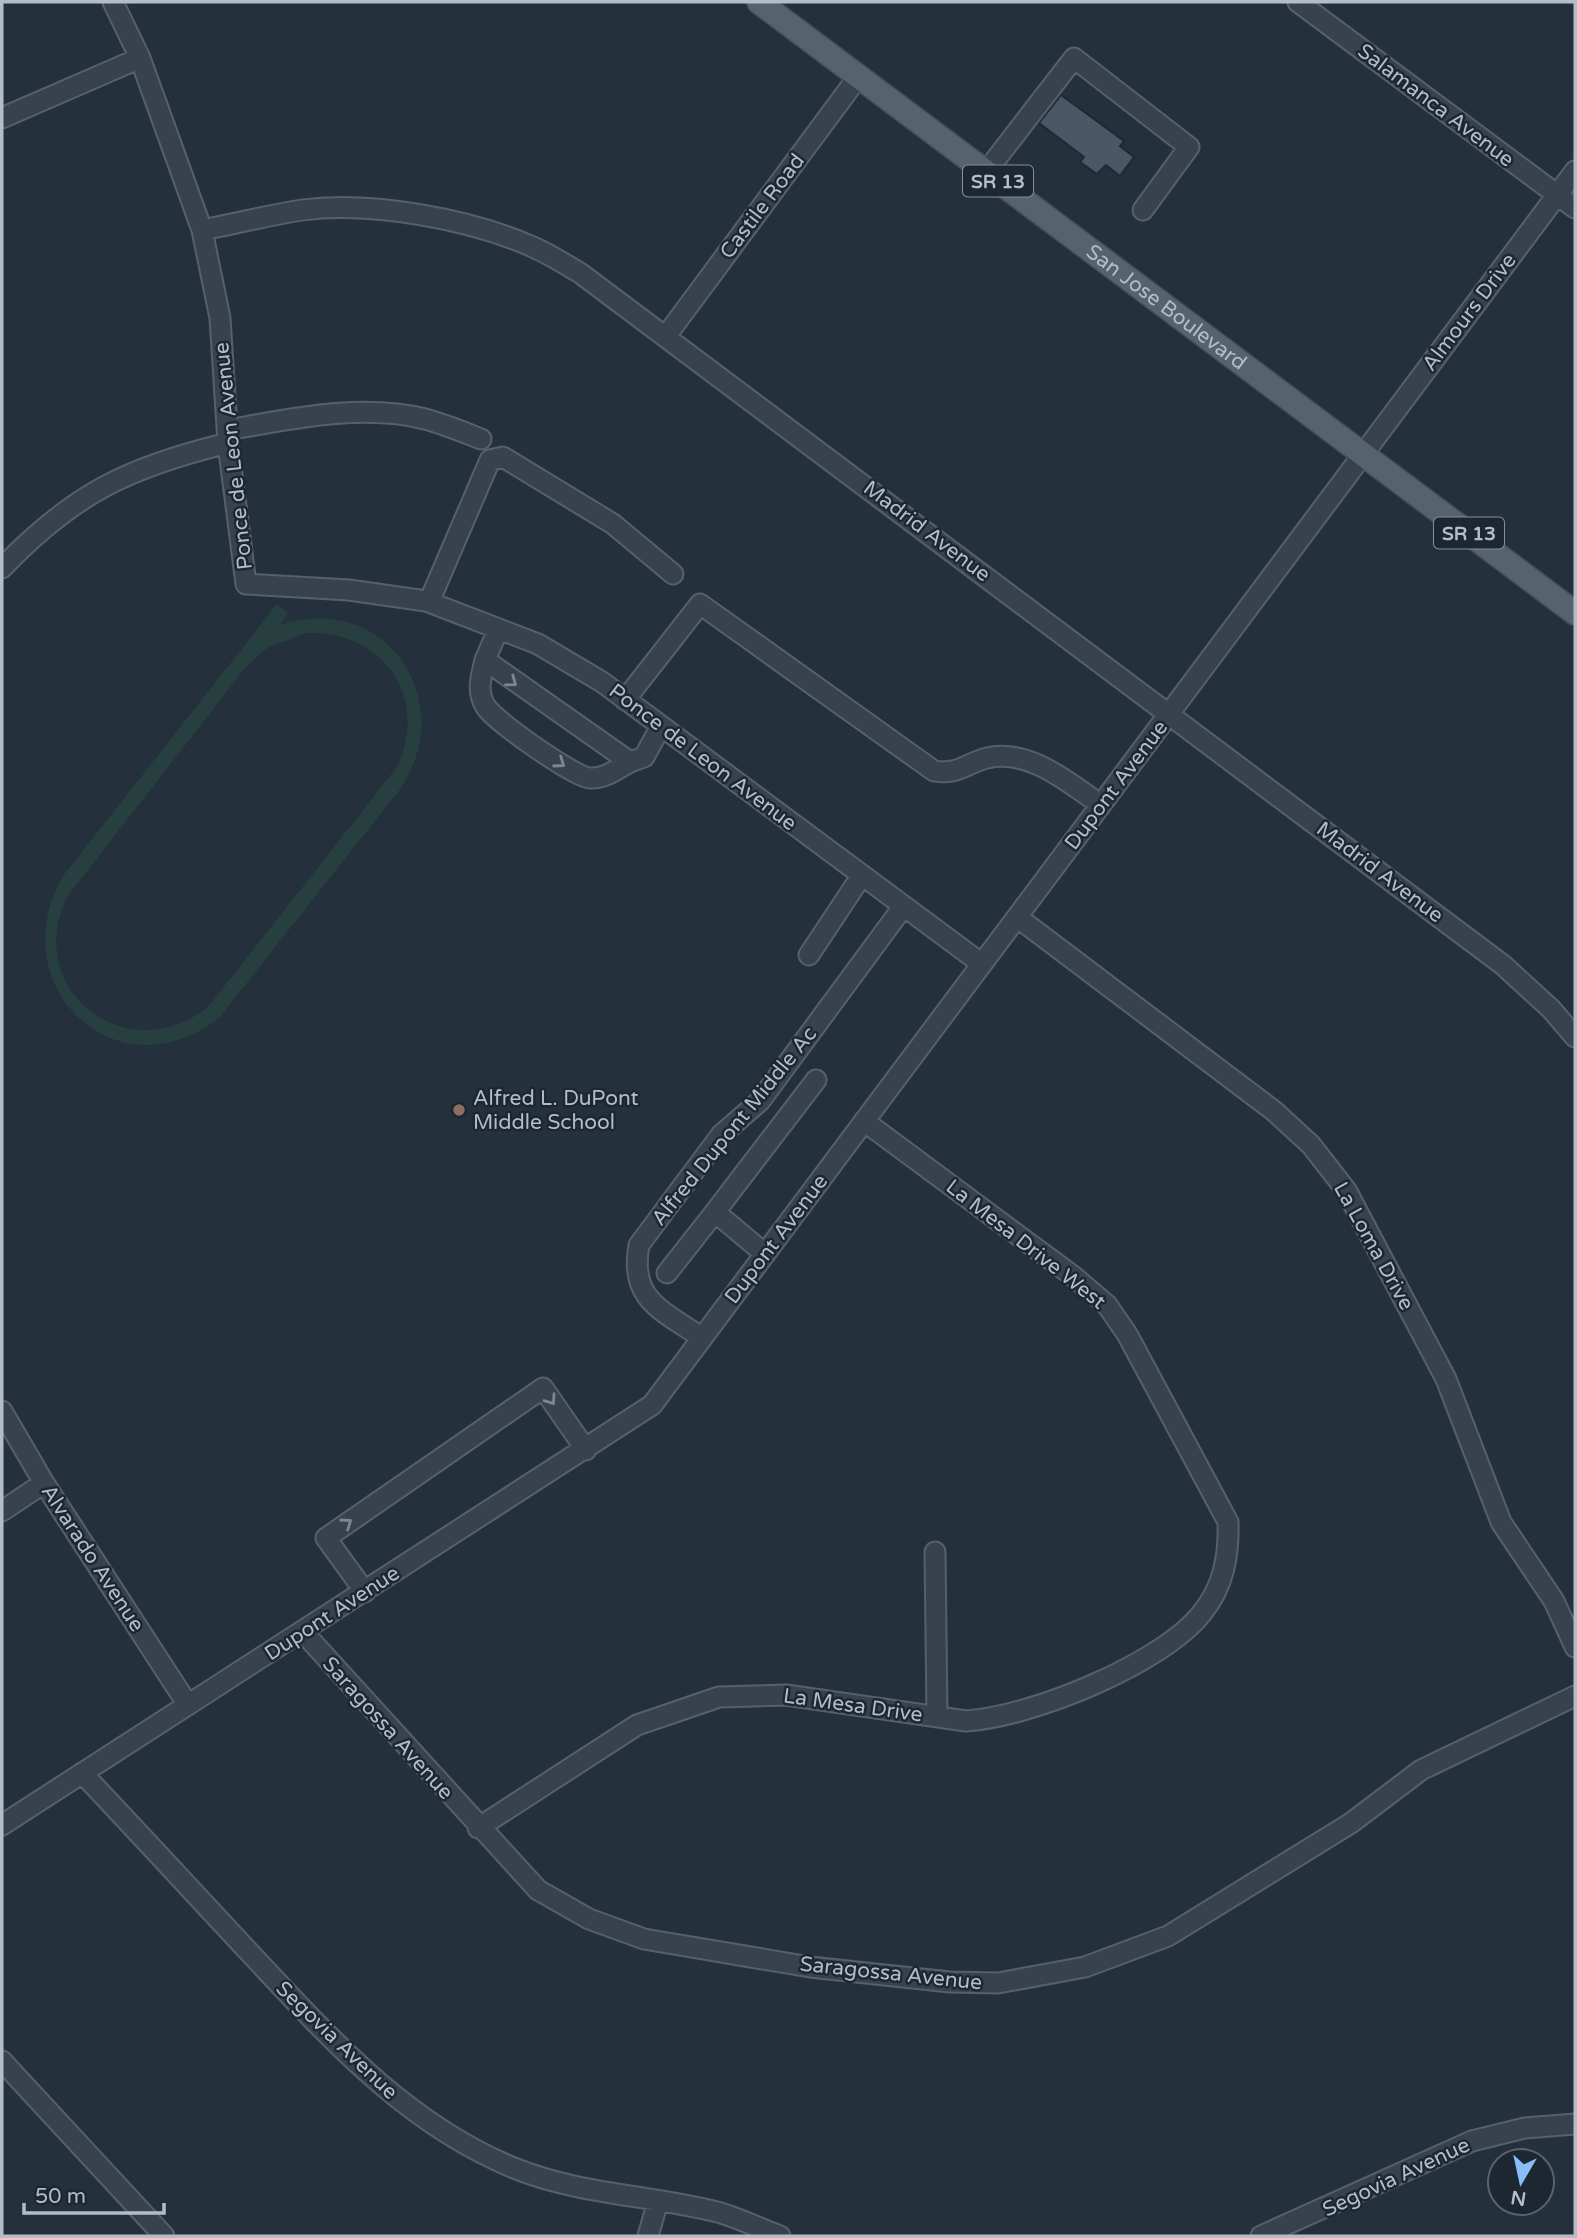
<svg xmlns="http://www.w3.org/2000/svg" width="1577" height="2238" viewBox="0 0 1577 2238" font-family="'Varela Round',sans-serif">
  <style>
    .garden { fill: #273f3f; fill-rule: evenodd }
    .building { fill: #4a5866; stroke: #1f2934; stroke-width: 2 }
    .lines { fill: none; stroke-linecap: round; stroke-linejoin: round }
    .minor-casing { stroke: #56606b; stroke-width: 23 }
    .major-casing { stroke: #444e59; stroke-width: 26 }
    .minor { stroke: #38424d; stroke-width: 19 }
    .major { stroke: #56626d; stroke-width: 23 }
    .oneway { stroke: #7c8691 }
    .education-dot { fill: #8d6e63; stroke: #1d2732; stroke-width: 2.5 }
    .labels { text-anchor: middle; stroke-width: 5; stroke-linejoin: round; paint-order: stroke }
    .shield { fill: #1d2732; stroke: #86909b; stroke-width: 2 }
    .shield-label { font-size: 19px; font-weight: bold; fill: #b3bdc8 }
    .street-label { font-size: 21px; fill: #b3bdc8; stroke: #1d2732 }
    .poi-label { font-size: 21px; fill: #b3bdc8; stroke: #1d2732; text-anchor: start }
  </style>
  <rect width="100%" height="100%" fill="#24313d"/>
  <path class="garden" d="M277 604 288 613 280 625C385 591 459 699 401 788L219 1018C116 1098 0 985 63 876ZM306 633C383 630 430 697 397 767L208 1007C128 1071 22 991 67 897L246 667 267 648Z"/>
  <path class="building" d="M1061 95 1124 141 1120 146 1134 157 1120 176 1106 165 1097 174 1080 162 1084 157 1039 123Z"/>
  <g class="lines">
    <defs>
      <path id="minor" d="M113 2 140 58 202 230 220 318 228 443 246 584 349 590 426 601 538 644 602 682 982 964
        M1298 2 1575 208
        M2 118 140 58
        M986 172 1074 58 1189 147 1143 210
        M202 230C235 224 269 215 302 210 371 201 470 219 533 247 549 254 565 264 580 273L1503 965 1551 1009 1575 1037
        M666 336 858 77
        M228 430C290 419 362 403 425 419 444 424 463 432 481 439
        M2 568C74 493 129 467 228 443
        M429 602 490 460 503 457 613 524 673 574
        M498 630 485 660 630 762 644 757 661 726
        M485 660C481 677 476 692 486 707 495 721 574 777 590 778 605 779 617 769 630 762
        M625 700 700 604 934 771C958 775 965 764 987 758 1029 748 1069 783 1101 805
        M1017 917 1274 1111 1311 1145 1346 1190 1446 1379 1501 1522 1554 1601 1575 1647
        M809 955 862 875
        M765 1254 715 1212 816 1080
        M667 1273 715 1212
        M702 1338C662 1310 629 1300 639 1245L721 1135 760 1101 903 907
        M2 1411 44 1483 188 1705
        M2 1511 44 1483
        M935 1552 937 1716
        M365 1592 326 1538 543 1388 586 1450
        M303 1632 538 1890 589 1919 644 1939 810 1967 950 1982 998 1983 1085 1967 1168 1936 1351 1823 1421 1770 1575 1696
        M82 1773C138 1832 193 1892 249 1952 328 2036 404 2123 514 2168 580 2195 653 2195 721 2213 741 2219 761 2229 780 2236
        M2 1825 652 1405 1575 171
        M478 1828 637 1725 719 1697 786 1695 966 1721C1031 1717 1162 1664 1202 1613 1224 1586 1229 1555 1228 1522L1127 1334 1107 1305 1073 1276 864 1121
        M2 2061 164 2236
        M648 2236 658 2201
        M1261 2236 1472 2141 1525 2128 1575 2124"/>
      <g id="major">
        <path id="s1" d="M759 2 1575 613"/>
      </g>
    </defs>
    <use href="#minor" class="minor-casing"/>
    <use href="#major" class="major-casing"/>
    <use href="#minor" class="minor"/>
    <use href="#major" class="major"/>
  </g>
  <defs><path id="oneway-chevron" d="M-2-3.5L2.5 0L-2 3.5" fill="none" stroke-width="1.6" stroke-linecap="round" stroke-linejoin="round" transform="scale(1.75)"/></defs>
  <g class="oneway">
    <use href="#oneway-chevron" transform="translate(512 682) rotate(36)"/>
    <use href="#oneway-chevron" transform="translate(560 763) rotate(35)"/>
    <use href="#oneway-chevron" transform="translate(551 1400) rotate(55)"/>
    <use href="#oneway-chevron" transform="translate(347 1523) rotate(-35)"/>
  </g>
  <circle class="education-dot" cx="459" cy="1110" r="7"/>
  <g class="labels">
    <g class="shield">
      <rect x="963" y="165.5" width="70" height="31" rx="5"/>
      <rect x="1434" y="517.5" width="70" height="31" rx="5"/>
    </g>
    <g class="shield-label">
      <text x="998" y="188">SR 13</text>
      <text x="1469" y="540">SR 13</text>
    </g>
    <g class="street-label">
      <text transform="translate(1436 105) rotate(37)" y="7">Salamanca Avenue</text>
      <text transform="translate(762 206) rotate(-53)" y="7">Castile Road</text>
      <text dy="7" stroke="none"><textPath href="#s1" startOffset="509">San Jose Boulevard</textPath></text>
      <text transform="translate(1469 312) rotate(-53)" y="7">Almours Drive</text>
      <text transform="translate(233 456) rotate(-96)" y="7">Ponce de Leon Avenue</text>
      <text transform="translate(927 531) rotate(37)" y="7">Madrid Avenue</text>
      <text transform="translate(703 757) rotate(37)" y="7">Ponce de Leon Avenue</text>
      <text transform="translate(1116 785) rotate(-53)" y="7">Dupont Avenue</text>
      <text transform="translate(1380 872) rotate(37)" y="7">Madrid Avenue</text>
      <text transform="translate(734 1126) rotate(-51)" y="7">Alfred Dupont Middle Ac</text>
      <text transform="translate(776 1239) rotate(-53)" y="7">Dupont Avenue</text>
      <text transform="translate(1026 1244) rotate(38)" y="7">La Mesa Drive West</text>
      <text transform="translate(1374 1246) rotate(61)" y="7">La Loma Drive</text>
      <text transform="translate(93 1558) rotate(57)" y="7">Alvarado Avenue</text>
      <text transform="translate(332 1613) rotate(-33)" y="7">Dupont Avenue</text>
      <text transform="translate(853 1705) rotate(8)" y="7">La Mesa Drive</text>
      <text transform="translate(388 1728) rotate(48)" y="7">Saragossa Avenue</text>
      <text transform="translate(891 1973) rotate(6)" y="7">Saragossa Avenue</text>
      <text transform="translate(337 2040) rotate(44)" y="7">Segovia Avenue</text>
      <text transform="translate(1396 2177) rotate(-25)" y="7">Segovia Avenue</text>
    </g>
    <g class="poi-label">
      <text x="473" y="1105">Alfred L. DuPont<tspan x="473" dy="24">Middle School</tspan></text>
    </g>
  </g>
  <rect width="1577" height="2238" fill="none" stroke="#b3bdc8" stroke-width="7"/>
  <g transform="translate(1521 2182) rotate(189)"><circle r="33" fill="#1d2732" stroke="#59636e" stroke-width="2"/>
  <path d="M0-5L12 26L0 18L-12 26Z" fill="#89bdf8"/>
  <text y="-10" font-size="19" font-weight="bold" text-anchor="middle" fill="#b3bdc8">N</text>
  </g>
  <path d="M24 2203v10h140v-10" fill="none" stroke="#b3bdc8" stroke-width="3.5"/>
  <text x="35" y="2203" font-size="21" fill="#b3bdc8" stroke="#1d2732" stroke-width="5" paint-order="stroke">50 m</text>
</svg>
